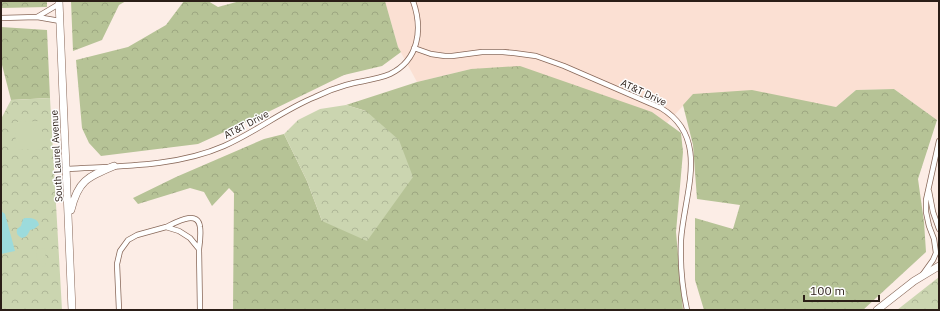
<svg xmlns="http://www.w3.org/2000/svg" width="940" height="311" viewBox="0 0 940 311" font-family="'IBM Plex Sans',sans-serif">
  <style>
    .built { fill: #fbe0d3 }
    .forest { fill: url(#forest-crowns) }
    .park { fill: url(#park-crowns) }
    .pitch { fill: #cbd5b0 }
    .water { fill: #9cdbdc }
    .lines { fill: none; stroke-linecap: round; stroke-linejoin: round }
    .street-casing { stroke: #886859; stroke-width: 6 }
    .secondary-casing { stroke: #886859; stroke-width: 8 }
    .street { stroke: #fff; stroke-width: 4.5 }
    .secondary { stroke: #fff; stroke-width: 7 }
    .labels { text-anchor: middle; stroke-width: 3; stroke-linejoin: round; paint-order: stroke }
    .street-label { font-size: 10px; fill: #2b1e17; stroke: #fefefe }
  </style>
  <defs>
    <pattern id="forest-crowns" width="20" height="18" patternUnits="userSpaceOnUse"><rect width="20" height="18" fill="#b6c396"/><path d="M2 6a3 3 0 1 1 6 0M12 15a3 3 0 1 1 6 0" fill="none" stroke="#9da781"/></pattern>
    <pattern id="park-crowns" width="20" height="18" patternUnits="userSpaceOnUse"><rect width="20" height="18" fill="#cbd5b0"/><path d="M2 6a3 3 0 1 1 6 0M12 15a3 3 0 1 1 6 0" fill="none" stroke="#aeb697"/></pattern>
  </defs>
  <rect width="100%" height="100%" fill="#fcede6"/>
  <path class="built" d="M385 1H939V118L937 120 894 89 856 90 836 107 819 104 694 94 667 123 652 112 471 69 417 82 398 47Z"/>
  <path class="forest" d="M1 1H47V7L1 8Z
    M71 1H126L119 5 102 40 73 51Z
    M184 1H208L218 7 240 1H385L398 47 401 52 382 66 344 75 268 112 198 144 101 156 89 143 82 128 76 60 128 47 166 25Z
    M1 27 47 30 50 98 11 100 1 61Z
    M520 66 652 112 681 133 683 152 676 232 683 310H233L234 193 229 188 212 206 204 192 190 188 138 204 133 198 176 177 264 139 284 134 307 181 322 221 366 111 346 105 417 82 471 69Z
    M894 89 937 120 918 179 924 222 926 252 863 310H704L695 280V218L733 229 740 205 697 199 693 145 683 105 693 94 752 90 836 107 856 90Z"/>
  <path class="park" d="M50 98 62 310H1V119L11 100Z
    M346 105 366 111 399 140 413 177 367 241 322 221 307 181 284 134 298 120 320 109Z
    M939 277V310H897Z"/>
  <path class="pitch" d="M40 121 42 123V147L40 149 18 150 16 148 15 124 16 122Z
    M45 248 46 266 38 267 36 249Z"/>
  <path class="water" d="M1 211 5 214 15 251 1 254Z
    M25 218C31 218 38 218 39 225L34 229 30 230C28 234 27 237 22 238 18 236 16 234 17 229L21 226 23 219Z"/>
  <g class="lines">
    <defs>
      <path id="street" d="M59 4 37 17 60 21
        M1 18 37 17
        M414 48 431 54 445 56H452L482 52H503L514 53 536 56 564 66 661 108C711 138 684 194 681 240 680 264 682 287 687 310
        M67 169C119 166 176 167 224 146 256 132 283 110 315 97 325 92 335 88 346 85 360 81 376 80 390 74 419 60 423 29 413 1
        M929 191 933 212 939 229
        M166 227C175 223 198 209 200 227 201 234 200 242 199 249
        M923 274 933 260 936 253 934 239 929 226 926 212V200L939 141
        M119 310 117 264 120 251 128 240 137 235 166 227 179 231 190 238 199 249 200 310"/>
      <path id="secondary" d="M59 1C63 104 68 207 72 310
        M71 210C78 181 87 177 114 166
        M877 310 914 281 939 266"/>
    </defs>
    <use href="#street" class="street-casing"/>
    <use href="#secondary" class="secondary-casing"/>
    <use href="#street" class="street"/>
    <use href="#secondary" class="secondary"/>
  </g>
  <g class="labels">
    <g class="street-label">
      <text transform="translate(644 92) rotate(25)" y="4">AT&amp;T Drive</text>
      <text transform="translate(246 124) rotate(-28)" y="4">AT&amp;T Drive</text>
      <text transform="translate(56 156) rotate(-93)" y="4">South Laurel Avenue</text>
    </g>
  </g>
  <rect width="940" height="311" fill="none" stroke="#2b1e17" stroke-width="4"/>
  <path d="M804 295v6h75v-6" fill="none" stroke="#2b1e17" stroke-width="2"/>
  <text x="810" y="295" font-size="12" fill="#2b1e17" stroke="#fefefe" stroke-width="3" paint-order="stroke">100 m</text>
</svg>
